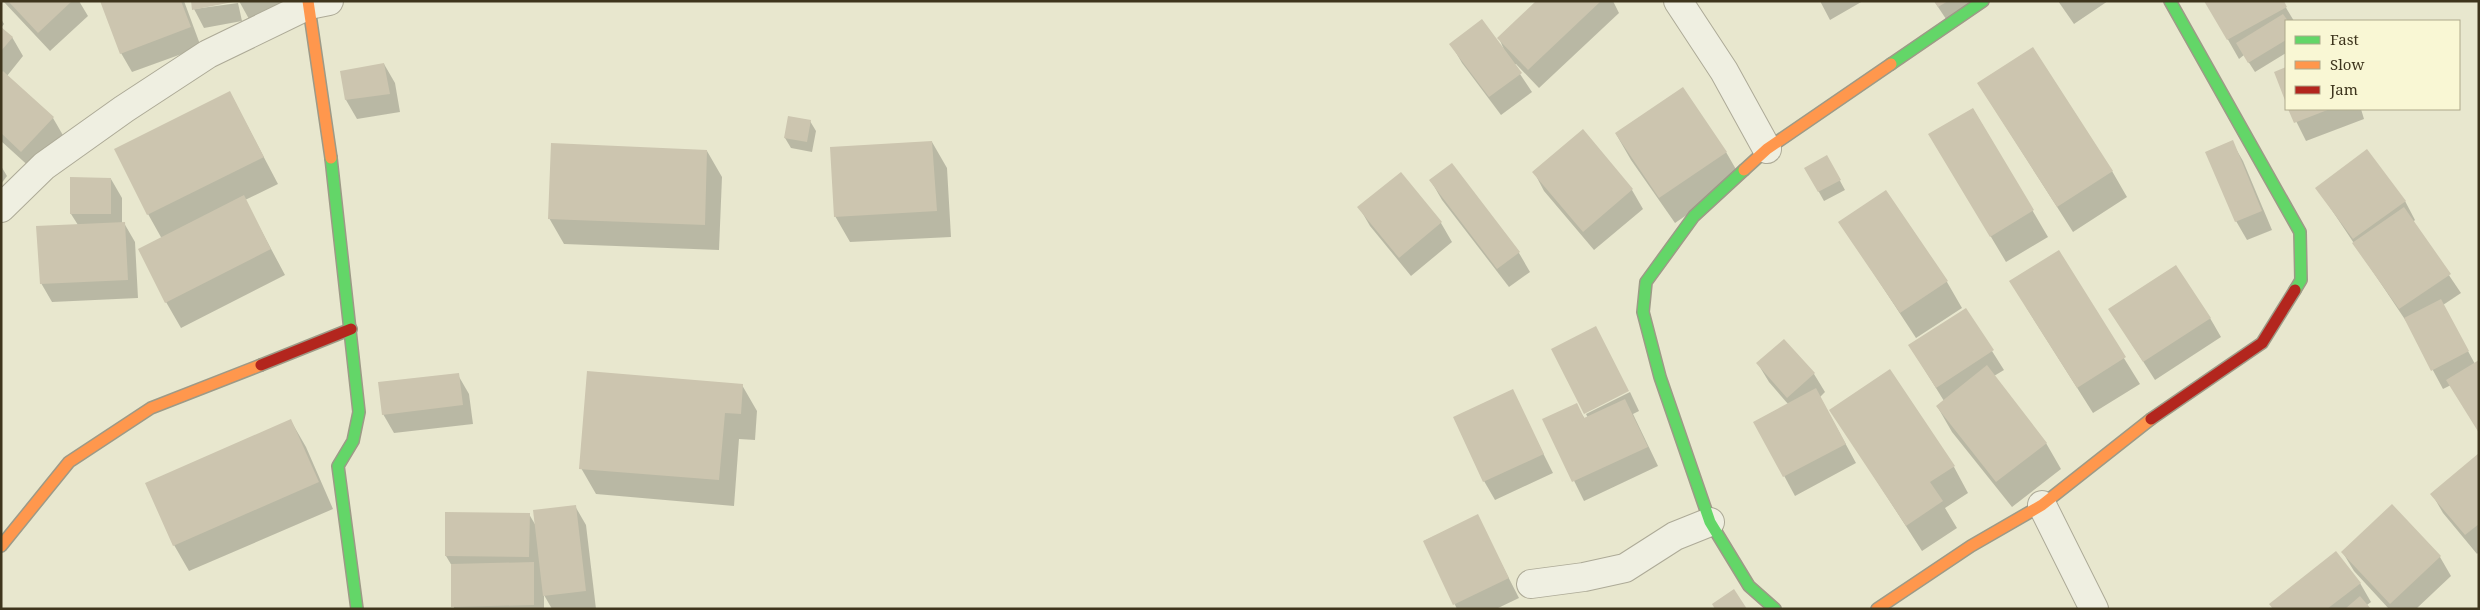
<svg xmlns="http://www.w3.org/2000/svg" width="2480" height="610" viewBox="0 0 2480 610" font-family="'Noto Serif',serif">
  <style>
    .shadow { fill: #0003 }
    .building { fill: #ccc5af }
    .lines { fill: none; stroke-linecap: round; stroke-linejoin: round }
    .street-casing { stroke: #adaa97; stroke-width: 30 }
    .fast-casing { stroke: #9d9a87; stroke-width: 14 }
    .slow-casing { stroke: #9d9a87; stroke-width: 14 }
    .jam-casing { stroke: #9d9a87; stroke-width: 14 }
    .street { stroke: #efefe1; stroke-width: 28 }
    .fast { stroke: #63d668; stroke-width: 11 }
    .slow { stroke: #ff974d; stroke-width: 11 }
    .jam { stroke: #b3261e; stroke-width: 11 }
  </style>
  <rect width="100%" height="100%" fill="#e8e7ce"/>
  <path class="shadow" d="M3 1H79L88 16 50 51Z
    M101 1H184L201 47 132 72 121 53Z
    M239 1H284L286 14 249 19Z
    M1538 1H1613L1619 13 1539 88 1516 64 1514 65 1532 92 1501 115 1462 63 1451 44 1505 52 1499 38Z
    M1820 1H1863L1830 20Z
    M1934 1H1987L1950 25Z
    M2058 1H2108L2074 24Z
    M2206 1H2282L2294 21H2286V53L2255 72 2244 55 2239 59Z
    M238 3 242 21 204 28 194 9Z
    M1 19 4 24 1 28Z
    M1 29 12 37 23 56 7 76 53 118 64 137 33 170 1 141Z
    M384 64 395 83 400 112 357 119 346 100 341 72Z
    M1978 83 2112 171 2127 197 2073 232Z
    M230 93 278 184 245 200 285 275 181 328 166 302 162 239 148 214Z
    M1973 109 2048 237 2006 262 1945 160Z
    M2290 109H2361L2364 119 2306 141Z
    M810 121 816 131 812 152 791 148 785 138Z
    M1583 131 1632 190 1643 209 1594 250 1544 191 1534 172Z
    M1616 134 1726 152 1741 178 1675 223 1631 160Z
    M932 142 947 168 951 237 850 242 835 216Z
    M2232 142 2243 161 2272 230 2247 240 2236 221Z
    M707 151 722 177 719 250 564 244 549 218Z
    M1827 157 1845 190 1824 201 1806 169Z
    M1451 165 1519 253 1530 272 1509 287 1442 200 1431 181Z
    M1 166 7 176 1 184Z
    M1400 174 1441 223 1452 242 1411 276 1370 226 1359 207Z
    M111 179 122 198V223H124L135 242 138 298 52 302 41 283 78 225 71 214Z
    M2317 188 2405 201 2415 220 2413 222 2461 293 2443 305 2475 364 2451 385 2443 389 2408 324Z
    M1840 222 1947 282 1962 308 1916 338Z
    M2058 252 2140 384 2093 413 2026 307Z
    M1966 310 2004 370 1994 376 2046 443 2061 469 2012 507 1952 432 1937 406 1944 401 1910 346Z
    M2110 310 2210 318 2221 337 2155 380Z
    M1758 364 1814 374 1825 392 1820 397 1856 463 1795 496 1755 422 1788 404 1769 382Z
    M458 375 469 394 473 424 394 433 383 414Z
    M742 385 757 411 755 440 739 439 734 506 596 494 581 468Z
    M1512 391 1553 473 1495 500 1484 481Z
    M1630 392 1639 411 1633 414 1658 466 1584 501 1544 420 1576 405 1585 419 1588 418 1586 414Z
    M1831 410 1954 467 1968 493 1945 508 1957 528 1922 551Z
    M291 421 306 447 333 509 189 571 174 545Z
    M2479 455V552L2477 554 2443 513 2432 494Z
    M575 506 586 525 596 609H552L544 595V609H454L452 566 446 556 529 514 536 526Z
    M2392 506 2440 557 2451 576 2416 609H2389L2354 571 2343 553Z
    M1477 516 1519 598 1496 609H1457L1424 541Z
    M2360 583 2371 602 2367 605 2370 609H2273Z"/>
  <path class="building" d="M8 1H72L38 33Z
    M100 1H181L191 27 120 54Z
    M191 1H233V2L192 10Z
    M1536 1H1601L1528 70 1497 38Z
    M1934 1H1948L1938 7Z
    M2204 1H2284L2287 7 2227 40Z
    M2283 14 2288 21 2286 40 2248 63 2236 43Z
    M1482 19 1522 73 1489 97 1449 44Z
    M1 27 13 37 1 51Z
    M2033 47 2113 171 2057 207 1977 83Z
    M384 63 390 94 345 100 340 71Z
    M2286 67V103L2274 72Z
    M3 71 54 117 21 152 1 133V73Z
    M1683 87 1727 152 1659 198 1615 133Z
    M230 91 264 157 147 215 114 149Z
    M1973 108 2034 210 1990 237 1928 134Z
    M2288 109H2330L2294 123Z
    M788 116 811 120 807 142 784 138Z
    M1583 129 1633 189 1583 232 1532 172Z
    M2233 140 2262 211 2235 222 2205 152Z
    M932 141 937 211 834 217 830 147Z
    M551 143 707 150 705 225 548 219Z
    M2367 149 2406 201 2353 239 2315 188Z
    M1827 155 1841 180 1818 192 1804 168Z
    M1452 163 1520 252 1497 269 1429 180Z
    M1401 172 1442 222 1399 258 1357 207Z
    M70 177 111 178V214H70Z
    M1886 190 1948 281 1900 313 1838 222Z
    M244 195 271 249 165 303 138 249Z
    M2404 207 2451 274 2399 309 2352 243Z
    M125 222 128 280 40 284 36 226Z
    M2059 250 2126 357 2077 388 2009 281Z
    M2176 265 2211 318 2143 362 2108 309Z
    M2441 299 2469 351 2431 371 2404 318Z
    M1966 308 1994 350 1936 388 1908 345Z
    M1596 326 1629 391 1584 414 1551 349Z
    M1784 339 1815 373 1787 398 1756 363Z
    M2479 360V433L2446 380Z
    M1987 365 2047 443 1996 482 1936 406Z
    M1890 369 1955 466 1930 482 1943 501 1906 526 1829 410Z
    M587 371 743 384 741 414 725 413 719 480 579 469Z
    M459 373 463 405 382 415 378 382Z
    M1816 388 1846 444 1783 477 1753 422Z
    M1513 389 1544 454 1483 482 1453 417Z
    M1625 399 1648 447 1572 482 1542 419 1577 403 1584 418Z
    M291 419 319 482 173 546 145 483Z
    M2479 453V524L2465 535 2430 494Z
    M2392 504 2441 556 2390 604 2341 552Z
    M576 505 586 591 543 596 533 510Z
    M445 512 530 513 529 557 445 556Z
    M1478 514 1509 578 1453 605 1423 541Z
    M2336 551 2361 583 2327 609H2273L2269 604Z
    M534 562V605L451 607V564Z
    M1734 589 1747 609H1715L1712 604Z
    M2360 596 2371 609H2345Z"/>
  <g class="lines">
    <defs>
      <path id="street" d="M1678 1 1724 71 1767 149
        M1 208 44 166 124 109 208 54 309 5 329 1
        M2042 505 2094 609
        M1531 584 1584 577 1625 568 1675 536 1710 522"/>
      <path id="fast" d="M2170 1 2300 232 2301 280 2295 290
        M1891 64 1983 1
        M331 158 359 412 353 441 338 466 357 609
        M1744 170 1694 216 1646 282 1643 312 1660 377 1710 522 1749 586 1775 609"/>
      <path id="slow" d="M308 1 331 158
        M1744 170 1767 149 1891 64
        M1 546 69 462 151 408 261 365
        M1877 609 1971 546 2042 505 2151 419"/>
      <path id="jam" d="M261 365 351 329
        M2151 419 2262 343 2295 290"/>
    </defs>
    <use href="#street" class="street-casing"/>
    <use href="#fast" class="fast-casing"/>
    <use href="#slow" class="slow-casing"/>
    <use href="#jam" class="jam-casing"/>
    <use href="#street" class="street"/>
    <use href="#fast" class="fast"/>
    <use href="#slow" class="slow"/>
    <use href="#jam" class="jam"/>
  </g>
  <rect width="2480" height="610" fill="none" stroke="#3e351d" stroke-width="5"/>
  <rect x="2285" y="20" width="175" height="90" fill="#f9f7d4" stroke="#aea98b"/>
  <rect x="2295" y="36" width="25" height="8" fill="#63d668" stroke="#aea98b"/>
  <text x="2330" y="45" font-size="15" fill="#3e351d">Fast</text>
  <rect x="2295" y="61" width="25" height="8" fill="#ff974d" stroke="#aea98b"/>
  <text x="2330" y="70" font-size="15" fill="#3e351d">Slow</text>
  <rect x="2295" y="86" width="25" height="8" fill="#b3261e" stroke="#aea98b"/>
  <text x="2330" y="95" font-size="15" fill="#3e351d">Jam</text>
</svg>
